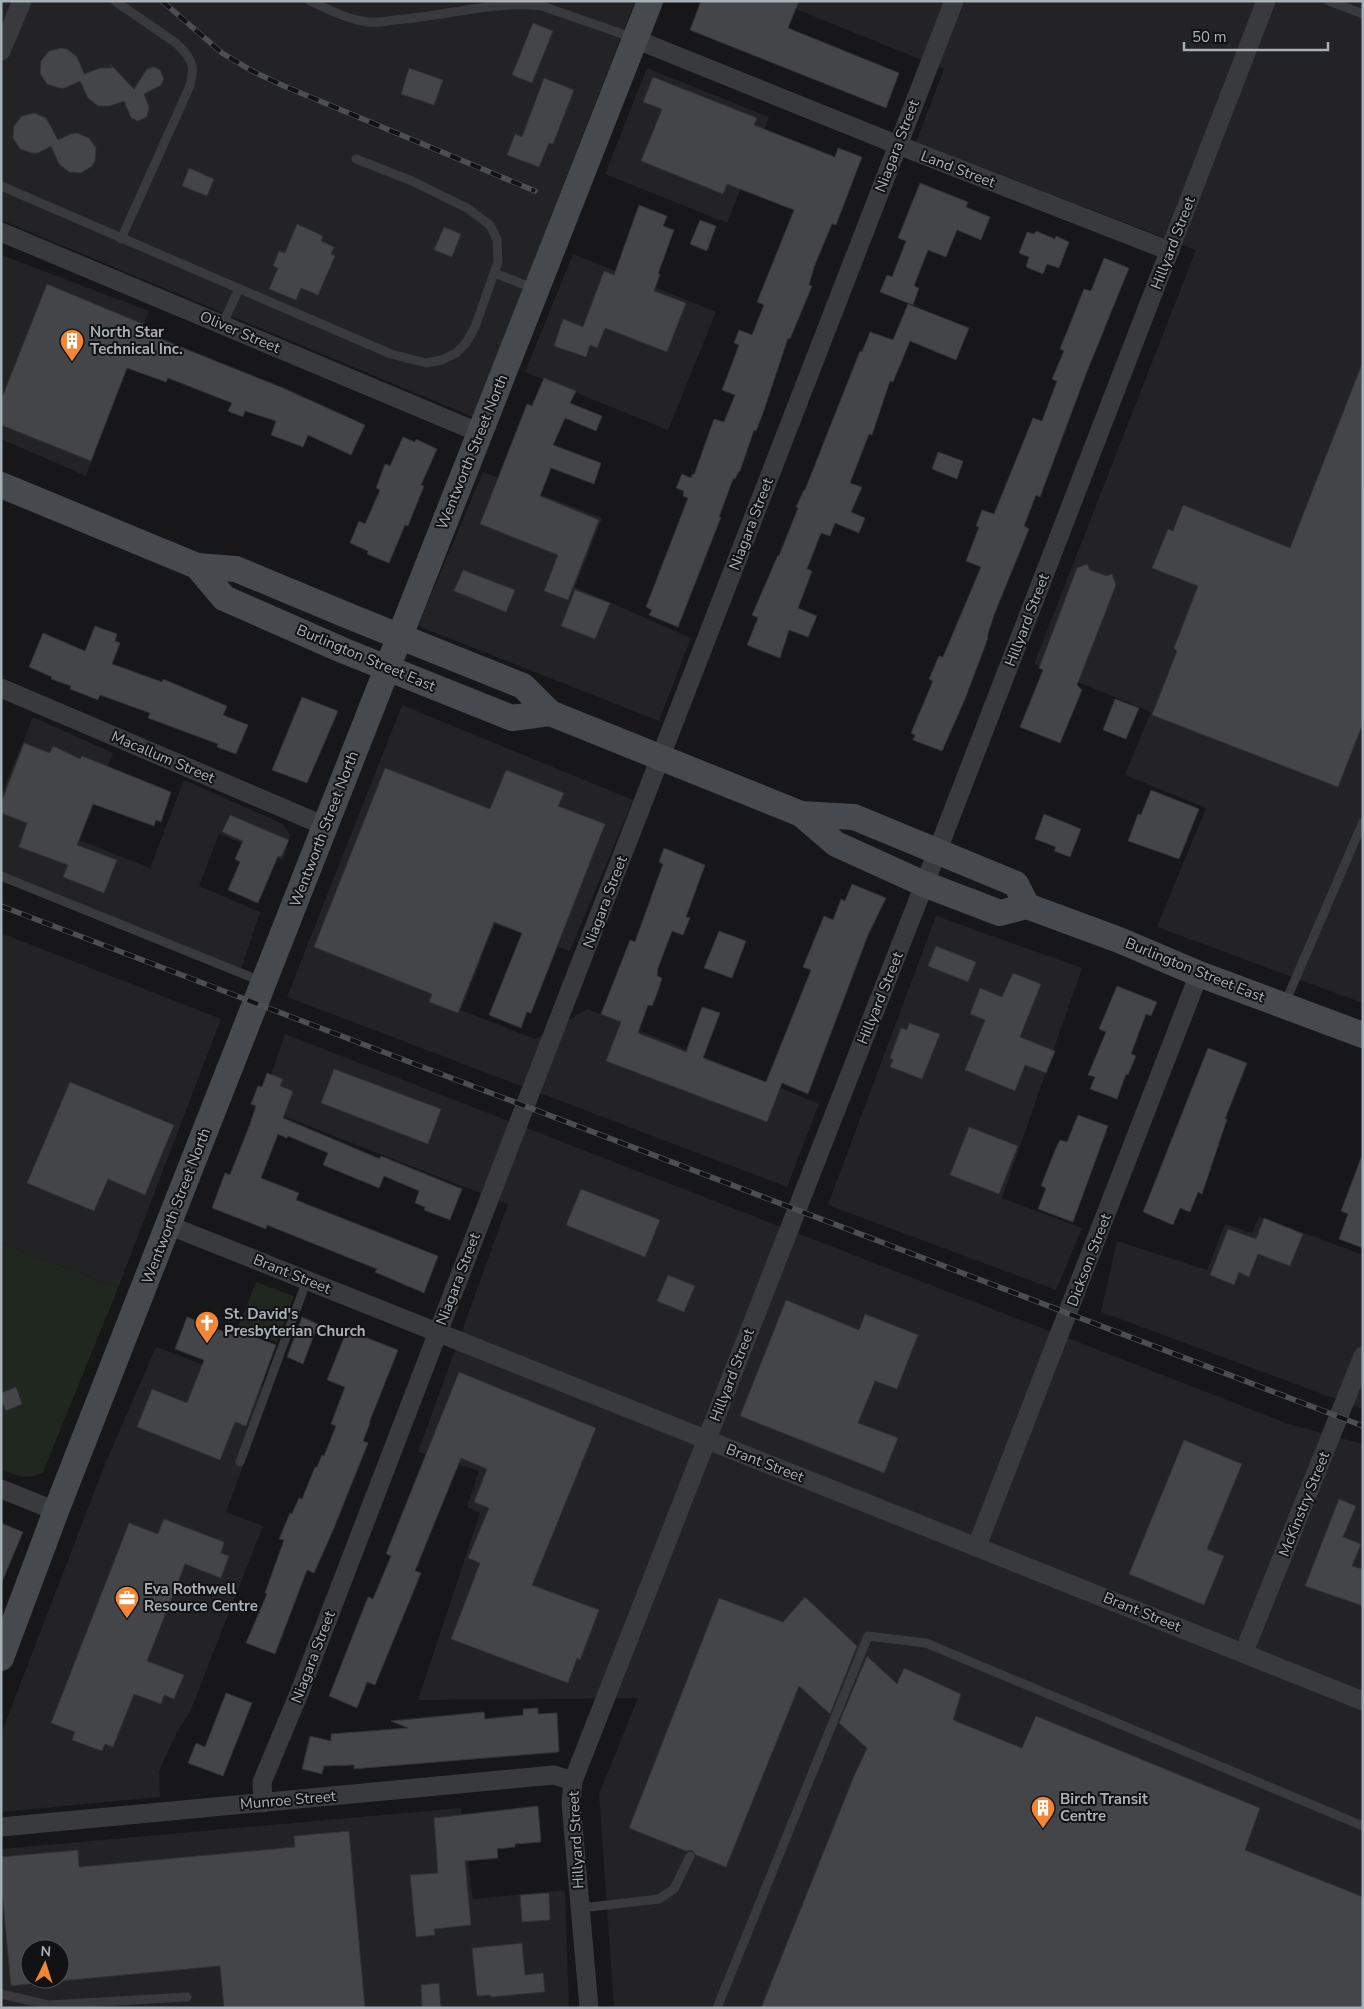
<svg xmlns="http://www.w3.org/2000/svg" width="1364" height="2009" viewBox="0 0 1364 2009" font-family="'Nunito Sans',sans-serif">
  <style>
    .built { fill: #232326; fill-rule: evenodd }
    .green { fill: #1f271f }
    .building { fill: #434549; stroke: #313235 }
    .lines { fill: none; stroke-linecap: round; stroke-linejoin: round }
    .lane { stroke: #383a3e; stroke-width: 9 }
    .street { stroke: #383a3e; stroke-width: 19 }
    .secondary { stroke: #46494e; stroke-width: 26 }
    .rail-casing { stroke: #4b4e53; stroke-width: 5.5 }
    .rail { stroke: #121214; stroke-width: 4; stroke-dasharray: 11; stroke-linecap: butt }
    .labels { text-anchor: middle; stroke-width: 4; stroke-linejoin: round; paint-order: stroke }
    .street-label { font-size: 15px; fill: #a9b1b8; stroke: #121214 }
    .poi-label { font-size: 15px; font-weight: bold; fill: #a9b1b8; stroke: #121214; text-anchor: start }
  </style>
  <rect width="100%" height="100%" fill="#171719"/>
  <path class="built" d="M1 1H635L473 417 1 220Z
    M776 1H1363V1003L1157 927 1206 808 1125 775 1151 712 1034 664 1196 250 916 142 944 69Z
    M647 68 769 117 727 223 605 174Z
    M573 254 716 312 668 430 525 372Z
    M1 255 149 311 86 476 1 439Z
    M483 472 602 518 575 587 691 638 659 721 418 626Z
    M402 705 633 800 570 951 495 924 461 1010 535 1039 588 1009 819 1104 787 1187 287 997Z
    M33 717 113 753 79 840 150 868 184 780 283 824 290 835 283 860 219 834 199 886 260 912 241 969 1 871V796Z
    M936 916 1082 968 1002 1198 1082 1228 1056 1290 828 1205Z
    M1 933 221 1019 118 1288 1 1243Z
    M285 1034 1291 1425 1363 1444V2008H614L599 1794 638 1698 418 1700 480 1513 467 1507 479 1471 418 1452 508 1204 260 1107Z
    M1259 1216 1363 1255V1409L1101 1312 1117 1241 1207 1270 1225 1224 1252 1233Z
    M156 1347 271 1390 226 1512 263 1526 190 1712 177 1732 159 1771 160 1797 1 1812V1734L105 1464Z
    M461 1808 473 1899 565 1890 569 2008H1V1849ZM30 1949H60V1979H30Z"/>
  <path class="green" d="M1 1243 118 1288 43 1472C27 1481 17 1476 1 1469Z
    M256 1282 294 1296 277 1342 238 1327Z"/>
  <path class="building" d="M701 1H799L788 28 899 73 886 108 690 30Z
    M533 23 553 31 532 83 512 75Z
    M61 48 67 49 77 57 84 74 100 68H112L110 64 134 89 147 69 154 67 160 70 164 79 161 85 144 94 149 107 147 117 138 121 131 118 124 101 110 106H98L88 98 80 81 65 88H59L47 84 40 73 41 61 49 51Z
    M409 68 443 80 434 105 401 94Z
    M653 77 757 118 754 125 835 157 838 148 862 157 836 225 832 224 814 267 809 285 812 286 790 339 788 338 763 413 756 431 754 430 740 471H739L735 479H733L719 517H721L678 627 649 615 652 610 646 607 688 498 683 496 684 491 676 488 682 474 691 478 692 474 694 475 714 419 724 422 735 395 722 390 739 345 734 343 739 330 752 335 764 305 757 302 794 210 727 184 723 194 641 161 662 109 643 102Z
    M544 78 574 90 553 144 549 143 539 167 507 155 515 134 522 137Z
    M34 113 46 118 58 140 71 134 77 133 89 138 96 148 95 161 92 166 81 173 69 172 59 164 51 146 38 153H32L20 149 13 138 14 126 22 116Z
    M189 168 214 179 207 196 182 186Z
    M920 183 968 202 966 207 990 217 981 240 957 230 946 257 928 250 914 286 919 288 913 305 880 292 887 275 892 277 906 241 898 238Z
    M639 205 667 216 663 226 674 230 658 274H660L654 291 686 303 667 352 605 328 597 348 590 345 586 357 554 346 563 319 583 327 604 271 614 275Z
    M700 220 716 226 707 251 690 244Z
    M297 224 323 236 321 241 334 247 331 254 335 256 318 295 301 288 296 300 269 289 278 268 273 266 279 251 285 253Z
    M444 227 461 234 452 257 434 250Z
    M1036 231 1055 239 1056 236 1069 242 1059 268 1047 264 1043 274 1026 267 1029 257 1019 253 1027 232 1034 234Z
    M1104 258 1129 268 1086 374 1040 497 1036 495 1024 526 1029 529 994 615 987 637 988 638 965 699 942 751 913 740 915 735 911 733 933 681 929 679 939 656 943 657 981 567 966 561 979 527 976 526 982 510 994 514 1033 418 1042 421 1057 381 1052 379 1064 351 1060 349 1084 289 1091 291Z
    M47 284 143 324 141 331 283 388 365 425 351 455 308 435 303 447 271 435 276 421 245 411 243 417 228 411 232 403 168 378 166 382 127 368 91 461 1 425V400Z
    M908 304 969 328 956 360 910 341 893 382 890 381 872 435 869 434 850 483 862 487 851 512 865 518 859 533 835 523 830 536 821 533 807 569 812 571 798 608 817 616 808 637 789 630 780 658 747 645 758 618 752 615 778 555 779 556 798 508 796 507 804 490H805L860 351 862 352 870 332 893 340Z
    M1362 364 1363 723 1338 787 1152 715 1177 651 1174 648 1198 586 1152 568 1168 529 1173 531 1183 505 1290 548Z
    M544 378 576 391 570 403 602 416 596 431 565 418 553 445 601 463 594 484 551 468 540 496 599 520 568 600 544 591 558 555 480 524 527 404 532 406Z
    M403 437 415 442 416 439 437 449 421 485 424 486 408 526 405 525 389 563 367 554 368 551 350 543 359 521 365 524 380 490 376 488 385 464 390 466Z
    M938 452 963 461 957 479 932 469Z
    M1087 564 1090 570 1107 576 1112 574 1116 585 1077 685 1082 690 1060 743 1020 727 1043 670 1039 668 1077 568Z
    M463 570 515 590 506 612 454 591Z
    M575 590 610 603 595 639 561 626Z
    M95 626 117 634 115 641 120 643 112 664 162 682 163 679 227 706 223 715 248 725 236 754 217 747 218 744 148 718 150 713 100 695 98 700 70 689 71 686 51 679 52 677 29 667 43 633 85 651Z
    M302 697 338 711 307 783 272 770Z
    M1115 699 1139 708 1126 739 1103 730Z
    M24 743 50 753 53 746 80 759 82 756 171 792 161 822 156 820 154 826 93 804 77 845 117 860 104 893 63 877 68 865 19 847 27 823 1 813V803Z
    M385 768 490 809 506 770 564 793 558 806 605 824 531 1013 527 1012 521 1028 489 1015 522 933 494 922 458 1013 429 1002 432 994 314 947Z
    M1151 790 1199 809 1179 859 1128 841 1138 814 1141 815Z
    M1044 814 1081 829 1070 857 1054 851 1056 847 1035 839Z
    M230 815 289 840 281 857 278 856 258 903 228 890 240 862 235 859 243 841 222 832Z
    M664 848 705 865 686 917 690 918 683 935 672 931 658 968 657 976 662 978 658 991 652 1006 648 1005 638 1033 686 1052 702 1007 720 1013 703 1058 766 1082 811 970 803 967 824 916 833 920 841 899 845 901 852 884 886 898 868 935 808 1094 782 1083 767 1122 606 1061 621 1022 601 1014 630 940 635 942 663 864 659 862Z
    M719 931 746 941 732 978 704 968Z
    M936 946 976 962 968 982 928 966Z
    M1013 973 1041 984 1020 1037 1055 1051 1046 1073 1025 1065 1015 1091 965 1070 985 1020 970 1014 980 988 1002 997Z
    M1117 986 1157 1002 1151 1016 1146 1014 1131 1054 1136 1056 1128 1075 1126 1074 1117 1099 1090 1089 1095 1077 1088 1075 1106 1032 1099 1029Z
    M909 1023 940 1034 922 1079 890 1067 893 1060 890 1058 901 1028 907 1030Z
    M1208 1048 1247 1063 1225 1119H1227L1202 1194 1198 1192 1190 1212 1180 1208 1173 1225 1143 1212Z
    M334 1069 441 1109 428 1144 321 1103Z
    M267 1073 283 1079 280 1086 293 1091 283 1118 380 1159 381 1156 462 1189 450 1220 424 1210 425 1207 415 1203 419 1191 384 1176 379 1188 323 1165 328 1153 288 1136 287 1138 278 1134 261 1178 299 1193 296 1200 438 1256 424 1293 375 1272 377 1269 267 1225 266 1229 212 1208 225 1173 230 1175 250 1124 256 1106 251 1104 258 1086 262 1087Z
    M70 1082 174 1125 145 1195 108 1179 94 1211 27 1183Z
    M1078 1115 1108 1126 1073 1222 1038 1209 1046 1188 1041 1186 1055 1150 1060 1140 1067 1142Z
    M969 1127 1018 1146 999 1194 950 1175Z
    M1361 1158H1363V1248L1339 1239 1348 1214 1341 1211Z
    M581 1189 660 1220 645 1257 566 1225Z
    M1264 1218 1303 1234 1290 1266 1258 1254 1249 1277 1239 1272 1234 1285 1210 1275 1228 1229 1256 1239Z
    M668 1275 695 1286 684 1312 657 1301Z
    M786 1300 859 1330 865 1314 918 1335 897 1389 875 1381 858 1423 898 1438 884 1473 740 1416Z
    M187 1317 237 1337 239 1331 276 1345 246 1426 235 1422 220 1460 137 1427 152 1389 187 1403 204 1360 175 1349Z
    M302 1317 318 1324 303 1364 287 1357Z
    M347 1330 398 1350 369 1423H370L363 1441 368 1443 334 1528 314 1573 307 1570 275 1654 246 1643 267 1594 265 1593 284 1540 279 1539 290 1513 292 1514 299 1498 302 1499 315 1467H317L322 1455 324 1456 336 1426 331 1424 345 1387 327 1380Z
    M459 1372 596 1428 532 1585 599 1610 580 1660 577 1658 568 1683 451 1639 480 1563 468 1558 489 1508 474 1502 487 1469 461 1458 415 1571 421 1573 375 1685 367 1682 357 1708 329 1696 368 1597 373 1599 391 1556 386 1554Z
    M16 1387 22 1404 6 1411 1 1400V1393Z
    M1184 1440 1242 1464 1207 1549 1224 1556 1204 1605 1129 1574Z
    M1339 1499 1356 1506 1343 1537 1361 1544 1352 1566 1363 1569V1606L1305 1586Z
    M164 1519 224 1542 221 1553 229 1556 221 1578 185 1564 147 1661 184 1675 174 1699 164 1695 161 1704 134 1694 113 1747 105 1744 102 1751 72 1740 75 1732 51 1723 129 1523 158 1534Z
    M1 1523 23 1532 1 1584Z
    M805 1597 857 1646 830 1714 799 1686 726 1867 696 1855 692 1850 686 1851 629 1828 719 1598 783 1622Z
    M867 1656 897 1684 904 1668 961 1694 953 1720 1022 1748 1036 1716 1260 1808 1245 1850 1363 1897V2008H761L854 1776 867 1748 839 1723Z
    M226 1693 252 1703 223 1776 188 1763 196 1743 205 1747Z
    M538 1708V1714L557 1713 559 1752 365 1768 354 1769V1765L324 1766 322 1774 302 1769 310 1736 331 1741V1734L408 1728 391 1721 484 1712 485 1719 523 1715V1709Z
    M538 1806 541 1842 515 1844V1847L497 1849 498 1858 465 1861 471 1925 434 1929 435 1935 416 1937 410 1875 438 1873 434 1818Z
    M349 1831 365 2008H224L220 1966 60 1981V1949H30V1984L11 1986 1 1883V1857L78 1850 79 1867 295 1847 294 1836Z
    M549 1893 550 1920 522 1922 520 1895Z
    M522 1943 525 1975 543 1973 545 1992 491 1997 490 1995 477 1996 472 1948Z
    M439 1983 441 2008H422L421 1985Z"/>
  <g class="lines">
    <path class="lane" d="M115 1 176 43C193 59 196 67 189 88L121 239
      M310 1C328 9 348 20 368 22 376 23 386 21 394 20 444 17 492 0 542 6L634 38
      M1329 1 1363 14
      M1 186 391 354 426 363 442 360 456 353 466 343 475 327 498 262 497 239 490 225 467 208 412 181 356 159
      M494 273 533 288
      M222 325 239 289
      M1 876 263 982
      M1285 1003 1363 822
      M240 1462 307 1280
      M581 1908 659 1899 674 1889 690 1856
      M1 1994 48 2005 187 1997
      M717 2008 868 1636 926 1643 1363 1826"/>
    <path class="street" d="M635 39 898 145 1170 251
      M1 51 22 1
      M1 232 480 433
      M1 688 325 826
      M168 1225 1363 1701
      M1 1489 56 1511
      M977 1546 1199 974
      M1244 1652 1363 1356
      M263 1803 262 1782 300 1691 525 1106 954 1
      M1 1827 554 1775 573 1781
      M589 2008 571 1803 573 1781 937 852 1266 1"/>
    <path class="secondary" d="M1 485 197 566 236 569 356 619 523 686 550 713 801 814 836 844 924 884 1000 913 1027 906 1119 940 1199 974 1363 1035
      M197 566 224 598 342 650 512 718 550 713
      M801 814 854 817 1016 884 1027 906
      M1 1658 56 1511 168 1225 650 1"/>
    <defs>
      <path id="rail" d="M162 1 222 53 252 71 284 86 535 191
        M1 906 1363 1426"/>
    </defs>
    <use href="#rail" class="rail-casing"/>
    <use href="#rail" class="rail"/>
  </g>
  <defs>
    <symbol id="building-pin" viewBox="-11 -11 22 30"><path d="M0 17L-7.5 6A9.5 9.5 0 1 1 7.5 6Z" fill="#f18636" stroke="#121214"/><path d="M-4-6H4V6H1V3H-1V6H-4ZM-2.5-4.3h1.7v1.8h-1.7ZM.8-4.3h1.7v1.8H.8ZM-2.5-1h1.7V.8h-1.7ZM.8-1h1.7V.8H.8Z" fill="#fff"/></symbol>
    <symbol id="church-pin" viewBox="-11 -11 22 30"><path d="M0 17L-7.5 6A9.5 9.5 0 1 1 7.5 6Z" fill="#f18636" stroke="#121214"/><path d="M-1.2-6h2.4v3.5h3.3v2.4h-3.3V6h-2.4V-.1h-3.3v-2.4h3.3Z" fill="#fff"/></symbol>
    <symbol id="office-pin" viewBox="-11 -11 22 30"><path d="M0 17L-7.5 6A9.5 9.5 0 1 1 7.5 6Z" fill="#f18636" stroke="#121214"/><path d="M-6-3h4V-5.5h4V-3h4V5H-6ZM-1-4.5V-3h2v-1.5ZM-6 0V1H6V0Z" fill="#fff"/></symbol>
  </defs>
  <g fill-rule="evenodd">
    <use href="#building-pin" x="58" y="327" width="28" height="38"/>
    <use href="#church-pin" x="193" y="1309" width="28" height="38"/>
    <use href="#office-pin" x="113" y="1584" width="28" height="38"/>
    <use href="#building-pin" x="1029" y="1794" width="28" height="38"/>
  </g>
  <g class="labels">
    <g class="street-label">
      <text transform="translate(897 146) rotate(-69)" y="5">Niagara Street</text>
      <text transform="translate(958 169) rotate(21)" y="5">Land Street</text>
      <text transform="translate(1173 243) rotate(-69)" y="5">Hillyard Street</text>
      <text transform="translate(240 332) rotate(23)" y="5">Oliver Street</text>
      <text transform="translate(472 452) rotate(-68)" y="5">Wentworth Street North</text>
      <text transform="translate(751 524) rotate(-69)" y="5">Niagara Street</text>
      <text transform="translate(1027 620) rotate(-69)" y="5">Hillyard Street</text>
      <text transform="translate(366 658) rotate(23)" y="5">Burlington Street East</text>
      <text transform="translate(163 757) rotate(23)" y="5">Macallum Street</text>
      <text transform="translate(324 829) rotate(-69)" y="5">Wentworth Street North</text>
      <text transform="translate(605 902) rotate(-69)" y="5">Niagara Street</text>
      <text transform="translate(1195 970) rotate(22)" y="5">Burlington Street East</text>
      <text transform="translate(880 998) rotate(-68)" y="5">Hillyard Street</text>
      <text transform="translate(176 1206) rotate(-69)" y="5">Wentworth Street North</text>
      <text transform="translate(1089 1260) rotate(-69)" y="5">Dickson Street</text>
      <text transform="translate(292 1274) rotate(22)" y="5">Brant Street</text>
      <text transform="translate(458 1279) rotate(-69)" y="5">Niagara Street</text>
      <text transform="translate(732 1375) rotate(-69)" y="5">Hillyard Street</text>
      <text transform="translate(765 1463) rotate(21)" y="5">Brant Street</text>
      <text transform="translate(1304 1504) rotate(-68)" y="5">McKinstry Street</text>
      <text transform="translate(1142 1612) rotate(22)" y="5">Brant Street</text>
      <text transform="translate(313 1657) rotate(-69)" y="5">Niagara Street</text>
      <text transform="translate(288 1800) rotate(-5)" y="5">Munroe Street</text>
      <text transform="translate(576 1840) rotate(-93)" y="5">Hillyard Street</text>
    </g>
    <g class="poi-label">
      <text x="90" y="337">North Star<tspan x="90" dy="17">Technical Inc.</tspan></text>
      <text x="224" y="1319">St. David's<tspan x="224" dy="17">Presbyterian Church</tspan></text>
      <text x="144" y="1594">Eva Rothwell<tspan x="144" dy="17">Resource Centre</tspan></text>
      <text x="1060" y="1804">Birch Transit<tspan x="1060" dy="17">Centre</tspan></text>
    </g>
  </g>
  <rect width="1364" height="2009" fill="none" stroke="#a9b1b8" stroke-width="5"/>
  <g transform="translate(45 1964) rotate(4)"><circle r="24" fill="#121214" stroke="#4e5256"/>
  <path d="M0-4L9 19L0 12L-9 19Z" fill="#f18636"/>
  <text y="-8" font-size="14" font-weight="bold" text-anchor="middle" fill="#a9b1b8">N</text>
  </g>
  <path d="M1184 42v8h144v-8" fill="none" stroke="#a9b1b8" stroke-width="2.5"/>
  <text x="1192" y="42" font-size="15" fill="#a9b1b8" stroke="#121214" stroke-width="4" paint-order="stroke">50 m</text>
</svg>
